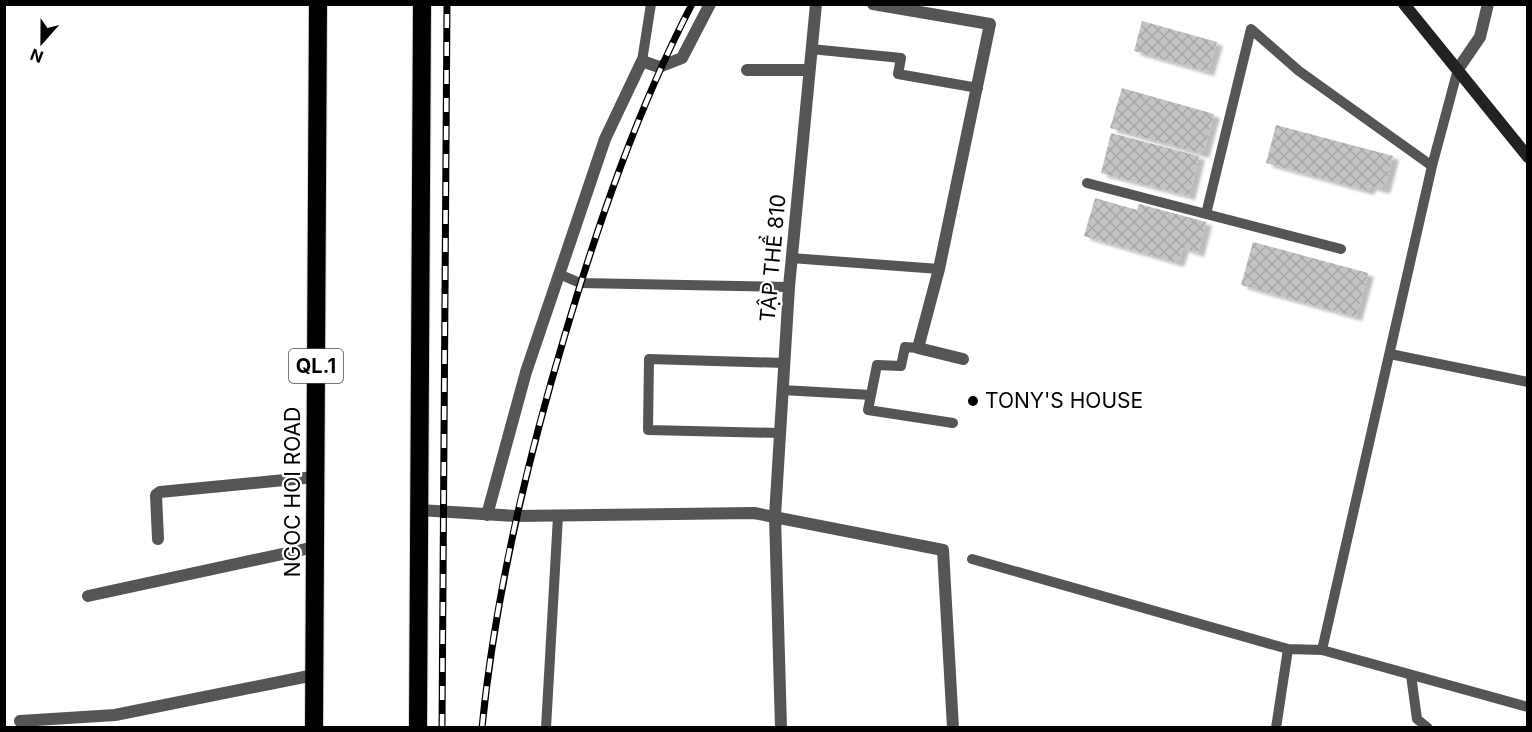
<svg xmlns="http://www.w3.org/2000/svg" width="1532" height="732" viewBox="0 0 1532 732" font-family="Inter,sans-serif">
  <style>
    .building { fill: url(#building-cross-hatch); filter: url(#shadow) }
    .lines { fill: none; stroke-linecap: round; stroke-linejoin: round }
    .highway-casing { stroke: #dbdbdb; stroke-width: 20 }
    .lane { stroke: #555; stroke-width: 10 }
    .street { stroke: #555; stroke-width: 12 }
    .secondary { stroke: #222; stroke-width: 12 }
    .highway { stroke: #000; stroke-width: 18 }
    .rail-casing { stroke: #000; stroke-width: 7 }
    .rail { stroke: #fff; stroke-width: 4.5; stroke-dasharray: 14; stroke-linecap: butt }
    .poi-dot { fill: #000; stroke: #fff; stroke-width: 2 }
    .labels { text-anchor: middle; stroke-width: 4.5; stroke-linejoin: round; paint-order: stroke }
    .shield { fill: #fff; stroke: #4c4c4c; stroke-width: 1.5 }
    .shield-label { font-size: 20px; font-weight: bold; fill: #000 }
    .street-label { font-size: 21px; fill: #000; stroke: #fff }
    .poi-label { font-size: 21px; fill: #000; stroke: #fff; text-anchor: start }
  </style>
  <defs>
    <pattern id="building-cross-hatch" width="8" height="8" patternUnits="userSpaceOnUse" patternTransform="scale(1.5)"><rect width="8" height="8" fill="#c4c4c4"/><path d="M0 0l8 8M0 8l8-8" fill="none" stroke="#a7a7a7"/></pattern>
    <filter id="shadow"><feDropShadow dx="6" dy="4" stdDeviation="1.5" flood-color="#0004"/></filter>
  </defs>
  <rect width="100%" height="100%" fill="#fff"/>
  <path class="building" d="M1142 21 1217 42 1208 72 1134 51Z
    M1122 88 1214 114 1203 154 1110 128Z
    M1276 125 1393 156 1384 190 1370 186 1368 191 1266 163Z
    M1111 133 1199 156 1189 196 1101 173Z
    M1095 198 1137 210 1139 204 1206 222 1198 253 1183 248 1178 263 1084 236Z
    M1253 242 1368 273 1356 317 1241 285Z"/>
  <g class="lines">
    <defs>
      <path id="highway" d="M314 728 318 4
        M418 728 422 4"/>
    </defs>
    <use href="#highway" class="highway-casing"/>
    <path class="lane" d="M811 49 901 58 898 74 978 88
      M642 61 651 4
      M1087 183 1206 214
      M1341 249 1206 214 1251 29 1299 71 1432 166
      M791 258 939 269
      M559 274 580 283 789 287
      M1390 354 1528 382
      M782 390 871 395 868 410 953 423
      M871 395 877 365 901 366 905 347 918 348
      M780 433 648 430 649 359 784 363
      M972 559 1288 649 1322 650 1528 707
      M1322 650 1432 166 1458 69
      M1411 675 1417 719 1428 728
      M546 728 558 516
      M1276 728 1288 649"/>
    <path class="street" d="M873 4 990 24 939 269 918 348 963 359
      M1458 69 1480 37 1488 4
      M747 70H809
      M419 510 516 516 754 513 943 550 953 728
      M487 515 526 372 605 139 642 61 659 67 682 58 710 4
      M158 539 156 495 160 492 315 477
      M88 596 315 547
      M20 721 115 715 314 675
      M781 728 775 516 789 287 816 4"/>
    <path class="secondary" d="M1404 4 1528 157"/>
    <use href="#highway" class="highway"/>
    <defs>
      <path id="rail" d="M442 728 447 4
        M482 728C495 595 526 465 564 338 598 224 637 110 692 4"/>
    </defs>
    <use href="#rail" class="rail-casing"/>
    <use href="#rail" class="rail"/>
  </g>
  <circle class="poi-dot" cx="973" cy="401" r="6"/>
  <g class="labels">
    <rect class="shield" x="289" y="349" width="54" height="34" rx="4.5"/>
    <g class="shield-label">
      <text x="316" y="373">QL.1</text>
    </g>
    <g class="street-label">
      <text transform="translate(773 258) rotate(-85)" y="7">TẬP THỂ 810</text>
      <text transform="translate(293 492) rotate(-90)" y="7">NGOC HOI ROAD</text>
    </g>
    <g class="poi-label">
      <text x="985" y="408">TONY'S HOUSE</text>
    </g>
  </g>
  <rect width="1532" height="732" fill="none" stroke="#000000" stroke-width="12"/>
  <g transform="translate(42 42) rotate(201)" stroke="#ffffff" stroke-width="4.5" paint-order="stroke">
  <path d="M0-4.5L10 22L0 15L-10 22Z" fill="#000000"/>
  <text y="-9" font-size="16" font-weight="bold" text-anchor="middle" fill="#000000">N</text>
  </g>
</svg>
